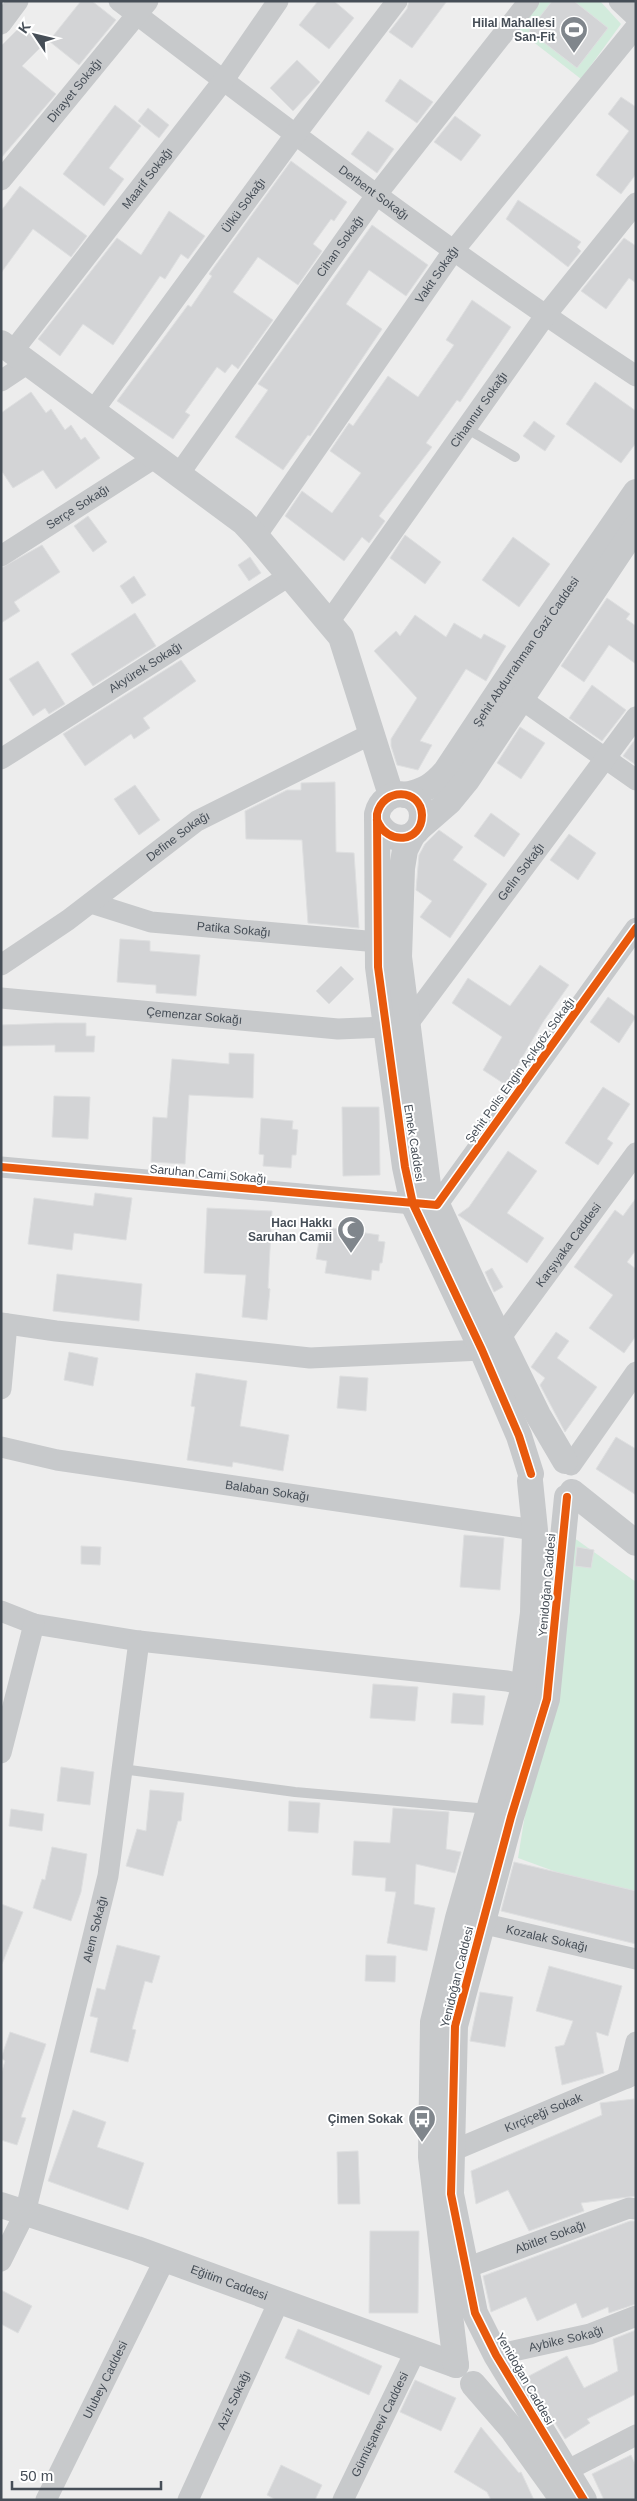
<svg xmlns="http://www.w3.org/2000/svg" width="637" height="2501" viewBox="0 0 637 2501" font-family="Arial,sans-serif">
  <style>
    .green { fill: #d2ebdc }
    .building { fill: #d3d4d6; stroke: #dedfe0 }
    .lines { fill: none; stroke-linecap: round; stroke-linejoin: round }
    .service { stroke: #c7c9cb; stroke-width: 10 }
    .minor { stroke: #c7c9cb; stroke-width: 21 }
    .tertiary { stroke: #c7c9cb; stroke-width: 26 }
    .cycleway-casing { stroke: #fff; stroke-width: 11 }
    .cycleway { stroke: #e8590c; stroke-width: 8 }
    .labels { text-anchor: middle; stroke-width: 4; stroke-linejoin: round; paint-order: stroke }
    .poi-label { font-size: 12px; font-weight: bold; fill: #464e57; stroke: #fff; text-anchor: end }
    .street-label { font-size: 12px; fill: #464e57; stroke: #fff }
  </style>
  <rect width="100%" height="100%" fill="#ededed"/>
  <path class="green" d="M541 1H600L621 24 581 79 518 30Z
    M570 1535 636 1582V1901L518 1858Z"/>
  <path class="building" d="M81 1H92L116 20 79 65 49 41Z
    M318 1H334L354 18 329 49 299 25Z
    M409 1H447L412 48 389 32 407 9Z
    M552 1H574L608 28 577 68 529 31Z
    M22 25 42 46 22 66 56 94 1 158V46Z
    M297 60 320 82 293 111 270 88Z
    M400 79 433 102 417 123 385 101Z
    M621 97 636 107V174L621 194 596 175 629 131 608 114Z
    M115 105 141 126 109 168 124 179 104 206 63 174Z
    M148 108 169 125 159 138 138 121Z
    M455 116 481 135 461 161 434 142Z
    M368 131 394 149 377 173 351 154Z
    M291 161 347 202 334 221 331 219 313 244 322 251 298 285 258 257 233 292 273 320 238 369 232 364 225 373 217 367 185 412 190 415 173 439 117 401 188 305 191 307 212 276 209 274Z
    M20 186 87 236 71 257 33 229 1 273V211Z
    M518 200 581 242 577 247 581 251 568 267 506 219Z
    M169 211 205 236 188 259 181 254 165 279 160 276 113 345 83 324 60 356 38 339 117 238 141 255Z
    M372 225 428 265 406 296 369 270 346 304 382 329 310 436 308 435 283 470 235 437 268 390 258 384Z
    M624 238 636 246V283L629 278 606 309 581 291Z
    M472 300 511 327 460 402 457 400 426 443 432 447 379 516 385 521 369 543 362 537 344 561 285 516 302 491 332 513 361 473 330 451 349 423 353 426 388 376 418 397 454 345 446 340Z
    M595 382 636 411V443L621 463 566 424Z
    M31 392 46 413 51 409 65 430 71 425 81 440 85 437 100 458 56 489 43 470 13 488 1 470V413Z
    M534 421 555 436 545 451 523 436Z
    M88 516 107 542 93 552 74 526Z
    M405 535 441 562 425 584 390 558Z
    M513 537 550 564 519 607 482 580Z
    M42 545 60 572 14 602 20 611 1 623V568Z
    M250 557 261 573 249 581 238 565Z
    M134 576 146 595 132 604 120 586Z
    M607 598 630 614 626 619 636 626V664L609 645 584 682 561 666Z
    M135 613 156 646 93 686 71 654Z
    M415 615 446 637 454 623 481 639 484 634 506 646 486 681 466 669 420 741 432 745 418 770 397 765 391 746V739L417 698 374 651 396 631 400 636Z
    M181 660 196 681 143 718 150 728 134 739 131 734 85 766 63 734Z
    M38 661 65 704 49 714 45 708 33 716 9 679Z
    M592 685 626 710 602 741 569 718Z
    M520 727 545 743 521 779 497 763Z
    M636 738V765L623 756Z
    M335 782 336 852 354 853 359 928 308 923 302 840 246 839 245 811 287 790H301V783Z
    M135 785 160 820 139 835 114 799Z
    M491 813 520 834 504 857 474 836Z
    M439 830 463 847 453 860 487 884 450 938 420 917 432 901 416 890 419 855 425 844Z
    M569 834 596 853 578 880 550 860Z
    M120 939 150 941V951L200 955 196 996 156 993V985L117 982Z
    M540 965 569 985 543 1022 506 1085 483 1070 502 1037 452 1003 468 978 510 1006Z
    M341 966 354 979 329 1004 316 991Z
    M608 997 636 1017 619 1043 590 1022Z
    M56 1023H86V1036H95L94 1052H55V1045L1 1046V1025Z
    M229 1053 254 1054 253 1098 189 1095 185 1164 151 1162 153 1117 167 1118 172 1059 229 1064Z
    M603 1087 630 1104 607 1139 613 1143 598 1165 565 1143Z
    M54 1096 90 1097 88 1139 52 1137Z
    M342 1107H379L380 1175 343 1176Z
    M261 1118 293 1121 292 1129 298 1130 296 1155H292L291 1168 263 1166 264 1155 259 1154Z
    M508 1151 537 1171 507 1213 544 1238 527 1263 458 1215 469 1207Z
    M95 1193 132 1198 126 1240 74 1233 72 1250 28 1244 34 1198 93 1206Z
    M636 1198V1250L627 1262 636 1269V1336L624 1353 589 1328 613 1295 574 1267 615 1210 623 1216Z
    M207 1208 272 1211 268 1288 270 1289 267 1320 242 1317 246 1275 204 1273Z
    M331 1228 379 1235 378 1241 385 1242 382 1263H380L379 1271 372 1270 371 1280 325 1273 327 1261 316 1259 320 1235 330 1236Z
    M492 1268 503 1287 494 1292 485 1272Z
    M57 1274 142 1284 139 1321 53 1311Z
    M556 1332 569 1341 557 1358 597 1387 565 1432 540 1385 545 1378 531 1367Z
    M69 1352 98 1358 93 1386 64 1380Z
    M196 1373 247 1381 240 1426 289 1435 283 1471 233 1462 232 1467 187 1460 195 1407 191 1406Z
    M340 1376 368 1378 366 1411 337 1408Z
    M616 1437 636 1449V1495L596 1469Z
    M464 1535 504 1538 500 1590 460 1587Z
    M81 1546 101 1547 100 1565 81 1564Z
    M577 1547 594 1550 591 1568 575 1566Z
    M373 1684 418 1687 415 1721 370 1718Z
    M453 1693 485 1696 483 1725 451 1723Z
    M61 1767 94 1772 90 1805 57 1801Z
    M150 1790 184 1793 181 1821H178L163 1876 126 1866 137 1829 146 1831Z
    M289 1801 320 1803 318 1833 288 1831Z
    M393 1808 449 1812 446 1849 461 1852 455 1873 416 1864 414 1904 435 1908 427 1951 387 1943 396 1892 385 1891 386 1878 352 1875 354 1841 390 1843Z
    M11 1809 44 1814 42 1831 9 1826Z
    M52 1847 87 1854 81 1892 71 1921 33 1908 42 1879 45 1880Z
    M514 1862 636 1891V1944L501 1911Z
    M1 1904 23 1912 2 1964H1Z
    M117 1945 160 1956 152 1983 145 1981 132 2029 136 2030 128 2062 90 2052 98 2018 90 2016 97 1988 105 1990Z
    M366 1955 396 1956 395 1982 365 1981Z
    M549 1966 622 1986 608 2036 596 2032 604 2073 562 2085 555 2047 564 2045 573 2021 536 2011Z
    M480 1992 513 1997 505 2047 470 2041Z
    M10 2032 46 2044 21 2117 26 2118 17 2145 1 2140V2074L5 2061 1 2058Z
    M634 2099 636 2196 581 2203 584 2211 529 2231 508 2190 476 2204 471 2171 602 2115 600 2103Z
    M73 2110 106 2122 97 2147 144 2163 128 2210 48 2181Z
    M358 2151 360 2204H338L337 2152Z
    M630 2221H636V2304L609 2313 608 2307 582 2318 576 2303 537 2321 526 2297 491 2312 483 2276Z
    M370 2231H419L418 2313H369Z
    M1 2290 32 2306 18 2333 1 2324Z
    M298 2329 382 2366 369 2395 285 2358Z
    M636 2330V2394L587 2419 590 2423 565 2439 527 2377 567 2356 584 2388 618 2371 613 2339Z
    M415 2380 456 2398 441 2431 400 2412Z
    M481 2427 519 2473 521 2472 534 2500H491L487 2492 454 2472Z
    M631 2455 636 2466V2500H604L592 2474Z
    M281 2465 322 2485 315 2500H276L267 2495Z"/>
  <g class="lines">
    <path class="service" d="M466 428 515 457
      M122 1769 295 1792 489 1809"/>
    <g class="minor">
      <path id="s1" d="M119 1C288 130 458 259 636 376"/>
      <path d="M619 1 636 17"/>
      <path d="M1 24 18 1"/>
      <path id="s2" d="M1 180 148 1"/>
      <path id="s3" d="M13 351 223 81 278 1"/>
      <path d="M1 381 28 363"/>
      <path id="s4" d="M93 411 295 135 397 1"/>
      <path id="s5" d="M179 474 377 194 529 1"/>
      <path id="s6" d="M256 536 454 250 636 27"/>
      <path id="s7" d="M1 556 156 457"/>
      <path id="s8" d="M329 622 545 316 636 203"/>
      <path d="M521 699 636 780"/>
      <path id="s9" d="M1 759 289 576"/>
      <path id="s10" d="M91 903 151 922 378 942"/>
      <path id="s11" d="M1 965 68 920 197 821 371 734"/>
      <path id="s12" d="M1 998 338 1029 386 1027"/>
      <path id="s13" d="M407 1025 636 717"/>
      <path d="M1 1167 413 1204"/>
      <path d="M437 1205 636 928"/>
      <path d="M1 1323 56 1331 310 1358 482 1350"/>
      <path id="s14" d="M501 1337 636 1153"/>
      <path d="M1 1389 7 1324"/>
      <path id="s15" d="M1 1447 57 1460 535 1530"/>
      <path d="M571 1465 636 1372"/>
      <path d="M1 1611 34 1624 139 1641 507 1681 524 1685"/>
      <path d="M1 1753 34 1624"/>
      <path id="s16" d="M468 1920 636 1959"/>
      <path d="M627 2078 636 2042"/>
      <path id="s17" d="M452 2151 636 2074"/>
      <path id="s18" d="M1 2261 25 2213 108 1876 139 1641"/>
      <path id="s19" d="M466 2268 629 2208 636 2209"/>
      <path id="s20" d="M496 2355 590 2334 636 2316"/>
      <path d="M566 2471 636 2435"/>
      <path id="s21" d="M46 2500 165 2259"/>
      <path id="s22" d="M188 2500 279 2301"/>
      <path id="s23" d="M343 2500 416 2350"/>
    </g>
    <g class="tertiary">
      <path d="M1 343 243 522 256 536 341 637 391 795"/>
      <path id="s24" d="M405 795C424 791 433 786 446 771L511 673 636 492"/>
      <path d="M377 820C387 846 422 843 422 815 421 788 383 787 377 814L378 967 405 1167 413 1204 482 1350 519 1436 531 1474"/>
      <path d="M418 829 449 802 467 780 636 527"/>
      <path d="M413 834 405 850 402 868 399 957 428 1185 475 1287 538 1415 565 1461"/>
      <path d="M572 1492 636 1543"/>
      <path d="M567 1497 547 1699 511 1817 455 2026 451 2194 475 2313 496 2355 584 2500"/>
      <path id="s25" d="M1 2205 137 2249 456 2365"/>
      <path d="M456 2365 431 2157 433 2022 458 1918 523 1691 533 1613 535 1530 530 1481"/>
      <path d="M473 2384 512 2429 563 2500"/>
    </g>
    <defs>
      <path id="cycleway" d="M377 820C387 846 422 843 422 815 421 788 383 787 377 814L378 967 405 1167 413 1204 482 1350 519 1436 531 1474
        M1 1167 437 1205 636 928
        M567 1497 547 1699 511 1817 455 2026 451 2194 475 2313 496 2355 584 2500"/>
    </defs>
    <use href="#cycleway" class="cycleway-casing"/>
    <use href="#cycleway" class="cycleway"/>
  </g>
  <defs>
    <symbol id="stadium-pin" viewBox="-11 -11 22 30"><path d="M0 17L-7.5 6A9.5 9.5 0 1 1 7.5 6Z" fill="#80868c" stroke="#fff"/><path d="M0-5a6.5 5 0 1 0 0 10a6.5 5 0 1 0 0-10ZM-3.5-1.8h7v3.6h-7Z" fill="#fff"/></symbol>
    <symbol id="mosque-pin" viewBox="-11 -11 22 30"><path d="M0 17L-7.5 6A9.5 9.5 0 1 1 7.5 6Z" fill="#80868c" stroke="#fff"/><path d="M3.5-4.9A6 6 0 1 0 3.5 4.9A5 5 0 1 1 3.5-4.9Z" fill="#fff"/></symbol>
    <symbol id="bus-pin" viewBox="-11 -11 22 30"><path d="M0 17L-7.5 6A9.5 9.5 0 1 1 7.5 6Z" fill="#80868c" stroke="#fff"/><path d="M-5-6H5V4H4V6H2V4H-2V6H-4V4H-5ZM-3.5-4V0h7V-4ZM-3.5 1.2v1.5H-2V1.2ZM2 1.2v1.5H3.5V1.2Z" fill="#fff"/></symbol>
  </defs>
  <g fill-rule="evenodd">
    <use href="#stadium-pin" x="558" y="14" width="32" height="43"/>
    <use href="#mosque-pin" x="335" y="1214" width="32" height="43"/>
    <use href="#bus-pin" x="406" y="2103" width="32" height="43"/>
  </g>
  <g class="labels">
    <g class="poi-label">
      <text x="555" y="27">Hilal Mahallesi<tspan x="555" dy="14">San-Fit</tspan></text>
      <text x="332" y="1227">Hacı Hakkı<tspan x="332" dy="14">Saruhan Camii</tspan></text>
      <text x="403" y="2123">Çimen Sokak</text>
    </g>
    <g class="street-label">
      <text dy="4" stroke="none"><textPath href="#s2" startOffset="116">Dirayet Sokağı</textPath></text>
      <text dy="4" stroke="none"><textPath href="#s3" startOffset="219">Maarif Sokağı</textPath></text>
      <text dy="4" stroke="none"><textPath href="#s1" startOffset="319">Derbent Sokağı</textPath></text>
      <text dy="4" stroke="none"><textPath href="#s4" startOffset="255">Ülkü Sokağı</textPath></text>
      <text dy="4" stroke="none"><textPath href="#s5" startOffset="279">Cihan Sokağı</textPath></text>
      <text dy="4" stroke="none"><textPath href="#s6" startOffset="318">Vakit Sokağı</textPath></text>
      <text dy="4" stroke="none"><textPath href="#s8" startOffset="260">Cihannur Sokağı</textPath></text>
      <text dy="4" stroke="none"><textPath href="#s7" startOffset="91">Serçe Sokağı</textPath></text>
      <text dy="4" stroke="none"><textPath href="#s24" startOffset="192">Şehit Abdurrahman Gazi Caddesi</textPath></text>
      <text dy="4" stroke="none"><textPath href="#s9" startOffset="171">Akyürek Sokağı</textPath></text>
      <text dy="4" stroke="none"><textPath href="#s11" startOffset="219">Define Sokağı</textPath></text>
      <text dy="4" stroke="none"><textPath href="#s13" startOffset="191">Gelin Sokağı</textPath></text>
      <text dy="4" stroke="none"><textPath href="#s10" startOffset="146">Patika Sokağı</textPath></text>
      <text dy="4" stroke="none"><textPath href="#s12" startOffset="194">Çemenzar Sokağı</textPath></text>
      <text transform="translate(520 1070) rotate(-54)" y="4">Şehit Polis Engin Açıkgöz Sokağı</text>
      <text transform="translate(414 1143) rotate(81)" y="4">Emek Caddesi</text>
      <text transform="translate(208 1174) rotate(5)" y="4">Saruhan Cami Sokağı</text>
      <text dy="4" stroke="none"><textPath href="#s14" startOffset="114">Karşıyaka Caddesi</textPath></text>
      <text dy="4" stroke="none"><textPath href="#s15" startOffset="270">Balaban Sokağı</textPath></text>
      <text transform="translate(547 1585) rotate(-85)" y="4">Yenidoğan Caddesi</text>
      <text dy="4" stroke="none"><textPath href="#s18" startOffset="346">Alem Sokağı</textPath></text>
      <text dy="4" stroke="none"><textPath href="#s16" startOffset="81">Kozalak Sokağı</textPath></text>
      <text transform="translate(457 1977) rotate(-76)" y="4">Yenidoğan Caddesi</text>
      <text dy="4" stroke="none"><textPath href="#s17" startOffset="99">Kırçiçeği Sokak</textPath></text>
      <text dy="4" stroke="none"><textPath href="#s19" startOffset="90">Abitler Sokağı</textPath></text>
      <text dy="4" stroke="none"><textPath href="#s25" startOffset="241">Eğitim Caddesi</textPath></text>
      <text dy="4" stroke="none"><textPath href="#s20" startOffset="72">Aybike Sokağı</textPath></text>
      <text dy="4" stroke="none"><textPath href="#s21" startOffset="134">Ulubey Caddesi</textPath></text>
      <text transform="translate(525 2379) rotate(60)" y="4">Yenidoğan Caddesi</text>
      <text dy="4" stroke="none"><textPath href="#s22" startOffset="110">Aziz Sokağı</textPath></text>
      <text dy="4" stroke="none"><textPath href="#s23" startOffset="84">Gümüşanevi Caddesi</textPath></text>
    </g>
  </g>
  <rect width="637" height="2501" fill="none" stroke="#464e57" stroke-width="5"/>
  <g transform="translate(35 35) rotate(305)" stroke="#ffffff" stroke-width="4" paint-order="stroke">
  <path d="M0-4L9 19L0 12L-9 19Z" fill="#464e57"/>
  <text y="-8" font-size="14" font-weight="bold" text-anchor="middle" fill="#464e57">K</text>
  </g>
  <path d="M12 2481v8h149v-8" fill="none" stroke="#464e57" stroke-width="2.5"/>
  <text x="20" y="2481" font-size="15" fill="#464e57" stroke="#ffffff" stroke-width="4" paint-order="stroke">50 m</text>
</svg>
